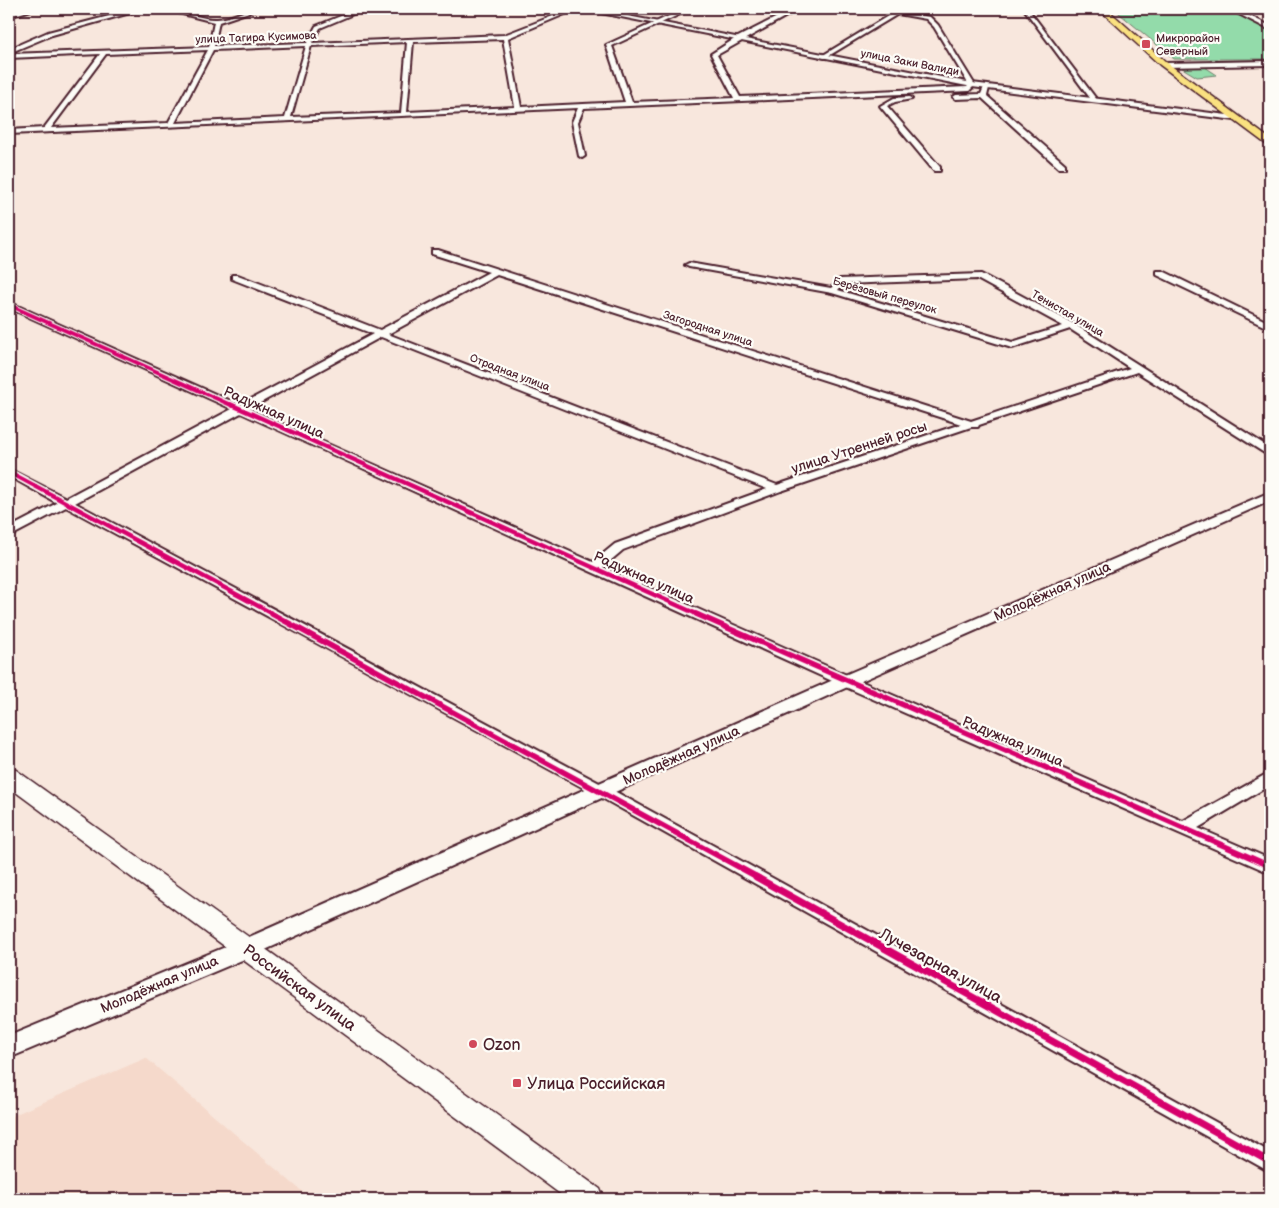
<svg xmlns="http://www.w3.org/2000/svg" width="1279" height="1208" font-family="'Balsamiq Sans',sans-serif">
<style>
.built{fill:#f5d9cb}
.green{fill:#93dbaa;stroke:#6e7d6a}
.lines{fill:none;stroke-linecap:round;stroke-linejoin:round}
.minor-casing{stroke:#4a1f2b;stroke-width:4}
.tertiary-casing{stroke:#4a1f2b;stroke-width:4}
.secondary-casing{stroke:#4a1f2b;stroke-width:3}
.primary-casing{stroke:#4a1f2b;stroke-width:3}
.minor{fill:#fdfcf7;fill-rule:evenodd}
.tertiary{fill:#fdfcf7;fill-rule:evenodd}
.secondary{fill:#fdfcf7;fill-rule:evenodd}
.primary{fill:#fae180;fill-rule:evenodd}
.cycleway-far3-casing{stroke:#fdfcf7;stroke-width:6}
.cycleway-far2-casing{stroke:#fdfcf7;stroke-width:8}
.cycleway-far1-casing{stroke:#fdfcf7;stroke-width:9}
.cycleway-casing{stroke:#fdfcf7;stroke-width:10}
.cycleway-far3{stroke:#d6006c;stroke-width:4}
.cycleway-far2{stroke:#d6006c;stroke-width:4.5}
.cycleway-far1{stroke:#d6006c;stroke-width:5.5}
.cycleway{stroke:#d6006c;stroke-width:7}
.poi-dot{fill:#d1495b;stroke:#fdfcf7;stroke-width:2}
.labels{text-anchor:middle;stroke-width:4.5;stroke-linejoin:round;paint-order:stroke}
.far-street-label{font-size:11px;fill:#4a1f2b;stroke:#fdfcf7}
.far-poi-label{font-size:11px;fill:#4a1f2b;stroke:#fdfcf7;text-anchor:start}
.street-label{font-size:14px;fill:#4a1f2b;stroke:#fdfcf7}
.near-street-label{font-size:16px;fill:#4a1f2b;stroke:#fdfcf7}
.near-poi-label{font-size:16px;fill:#4a1f2b;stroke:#fdfcf7;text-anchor:start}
</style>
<rect width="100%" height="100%" fill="#f8e7dd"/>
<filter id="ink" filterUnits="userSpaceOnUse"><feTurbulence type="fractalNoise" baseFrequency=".02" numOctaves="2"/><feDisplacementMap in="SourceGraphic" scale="10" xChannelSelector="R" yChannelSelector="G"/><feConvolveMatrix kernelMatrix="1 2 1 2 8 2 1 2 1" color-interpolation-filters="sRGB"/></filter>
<g filter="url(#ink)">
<polygon class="built" points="146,1058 311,1199 9,1199 9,1117"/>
<g class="green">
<polygon points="1114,9 1228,9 1270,30 1270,59 1174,59"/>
<polygon points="1202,65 1217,75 1197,77 1179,66"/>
</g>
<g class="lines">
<g class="minor-casing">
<g id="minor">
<polygon points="26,9 34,9 9,17 9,13"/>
<polygon points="136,9 144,9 52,35 9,53 9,49 48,32"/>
<path d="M163 9C181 8 200 20 217 19 231 19 244 9 258 9L219 22 214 46 307 43 316 26 358 9H365L320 28 312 43 504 35 571 9H577L508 38 521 107 625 102 606 45 684 9H691L612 46 632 102 734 98 711 54 736 38 793 9H799L717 55 740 97 967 87 969 85 934 27 926 19 898 14 825 58 820 57 893 13 876 9H900L902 12 930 17 938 25 975 85 969 91 584 108 578 122 585 156 582 158 579 156 572 122 578 108 9 134V130L44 128 100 54 9 58V54L209 47 214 22ZM503 39 515 107 407 112 413 42ZM407 42 401 113 291 117 311 46ZM306 46 285 118 175 123 213 50ZM208 50 168 123 51 128 106 54Z"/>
<polygon points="1024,9 1028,9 1097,100 1097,102 1093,102"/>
<polygon points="1229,9 1236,9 1270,26 1270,30"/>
<polygon points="1270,61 1270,65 1165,67 1162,65 1165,63"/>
<polygon points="984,87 989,88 987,96 1065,164 1065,168 1059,168 982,98 956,99 953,97 956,95 981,94"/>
<polygon points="894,98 909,97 912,99 895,102 887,106 940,167 940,171 934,171 880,106"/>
<path d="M432 250H438L971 421 1130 368 1070 329 1012 348 832 293 689 267 685 265 689 263 831 288 840 279 981 274 1074 324 1270 448V455L1266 454 1137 372 979 425 978 427H971L781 491 623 550 603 567 851 677 1183 821 1270 772V785L1198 828 1270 859V873L841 685 241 413 75 503 605 786 1270 1152V1172L595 794 66 507 9 537V528L57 503 9 476V469L66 498 232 409 9 308V302L240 405 373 334 232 279V275H238L380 330 489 272 432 254ZM497 275 961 424 777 485 388 334ZM977 279 1063 326 1012 342 838 290 843 284ZM381 337 767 489 615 544 593 562 249 409Z"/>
<polygon points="1157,271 1163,271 1270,323 1270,329 1157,275"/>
</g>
</g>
<g class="tertiary-casing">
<g id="tertiary">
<polygon points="581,9 592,9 972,83 1235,116 1239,118 1235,120 972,87"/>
<polygon points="1270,492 1270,501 852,685 254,955 9,1058 9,1036 240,941 840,677"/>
</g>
</g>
<g class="secondary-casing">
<polygon id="secondary" points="9,768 16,770 600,1189 604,1199 567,1199 9,787"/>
</g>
<g class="primary-casing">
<polygon id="primary" points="1099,9 1107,9 1166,62 1270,139 1270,147 1160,65"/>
</g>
<use href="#minor" class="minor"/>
<use href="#tertiary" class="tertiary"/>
<use href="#secondary" class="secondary"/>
<use href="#primary" class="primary"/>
<g class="cycleway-far3-casing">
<polyline id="cycleway-far3" points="9,305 233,406"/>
</g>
<g class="cycleway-far2-casing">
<g id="cycleway-far2">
<polyline points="230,404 699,615"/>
<polyline points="9,472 275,615"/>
</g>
</g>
<g class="cycleway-far1-casing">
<g id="cycleway-far1">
<polyline points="272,614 759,878"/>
<polyline points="696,614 1270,866"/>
</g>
</g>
<g class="cycleway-casing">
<polyline id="cycleway" points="756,877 1270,1162"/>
</g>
<use href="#cycleway-far3" class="cycleway-far3"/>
<use href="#cycleway-far2" class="cycleway-far2"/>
<use href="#cycleway-far1" class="cycleway-far1"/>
<use href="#cycleway" class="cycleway"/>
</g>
</g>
<g class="poi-dot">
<rect x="1141" y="39" width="10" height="10" rx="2.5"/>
<circle cx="473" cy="1044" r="5"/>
<rect x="512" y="1078" width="10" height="10" rx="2.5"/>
</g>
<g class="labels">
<g class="far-street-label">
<text transform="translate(256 37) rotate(-2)" y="4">улица Тагира Кусимова</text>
<text transform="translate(910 62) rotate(11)" y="4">улица Заки Валиди</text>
<text transform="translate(885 295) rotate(16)" y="4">Берёзовый переулок</text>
<text transform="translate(1068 313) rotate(30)" y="4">Тенистая улица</text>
<text transform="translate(708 328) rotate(18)" y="4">Загородная улица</text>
<text transform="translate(510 372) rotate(21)" y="4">Отрадная улица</text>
</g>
<g class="far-poi-label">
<text x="1156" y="42">Микрорайон<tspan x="1156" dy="13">Северный</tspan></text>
</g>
<g class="street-label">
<text transform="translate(274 412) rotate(24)" y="5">Радужная улица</text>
<text transform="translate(859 447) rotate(-18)" y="5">улица Утренней росы</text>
<text transform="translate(644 577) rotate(24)" y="5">Радужная улица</text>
<text transform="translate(1052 591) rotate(-24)" y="5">Молодёжная улица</text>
<text transform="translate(1013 741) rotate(23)" y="5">Радужная улица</text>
<text transform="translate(681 755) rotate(-24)" y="5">Молодёжная улица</text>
<text transform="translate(159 984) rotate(-23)" y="5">Молодёжная улица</text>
</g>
<g class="near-street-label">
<text transform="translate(941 965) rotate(29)" y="6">Лучезарная улица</text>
<text transform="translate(300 987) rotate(36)" y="6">Российская улица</text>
</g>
<g class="near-poi-label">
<text x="483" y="1050">Ozon</text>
<text x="527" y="1089">Улица Российская</text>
</g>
</g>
<rect width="1279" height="1208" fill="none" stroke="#fdfcf7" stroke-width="30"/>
<rect x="15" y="15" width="1249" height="1178" fill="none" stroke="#4a1f2b" stroke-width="2" filter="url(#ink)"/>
</svg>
